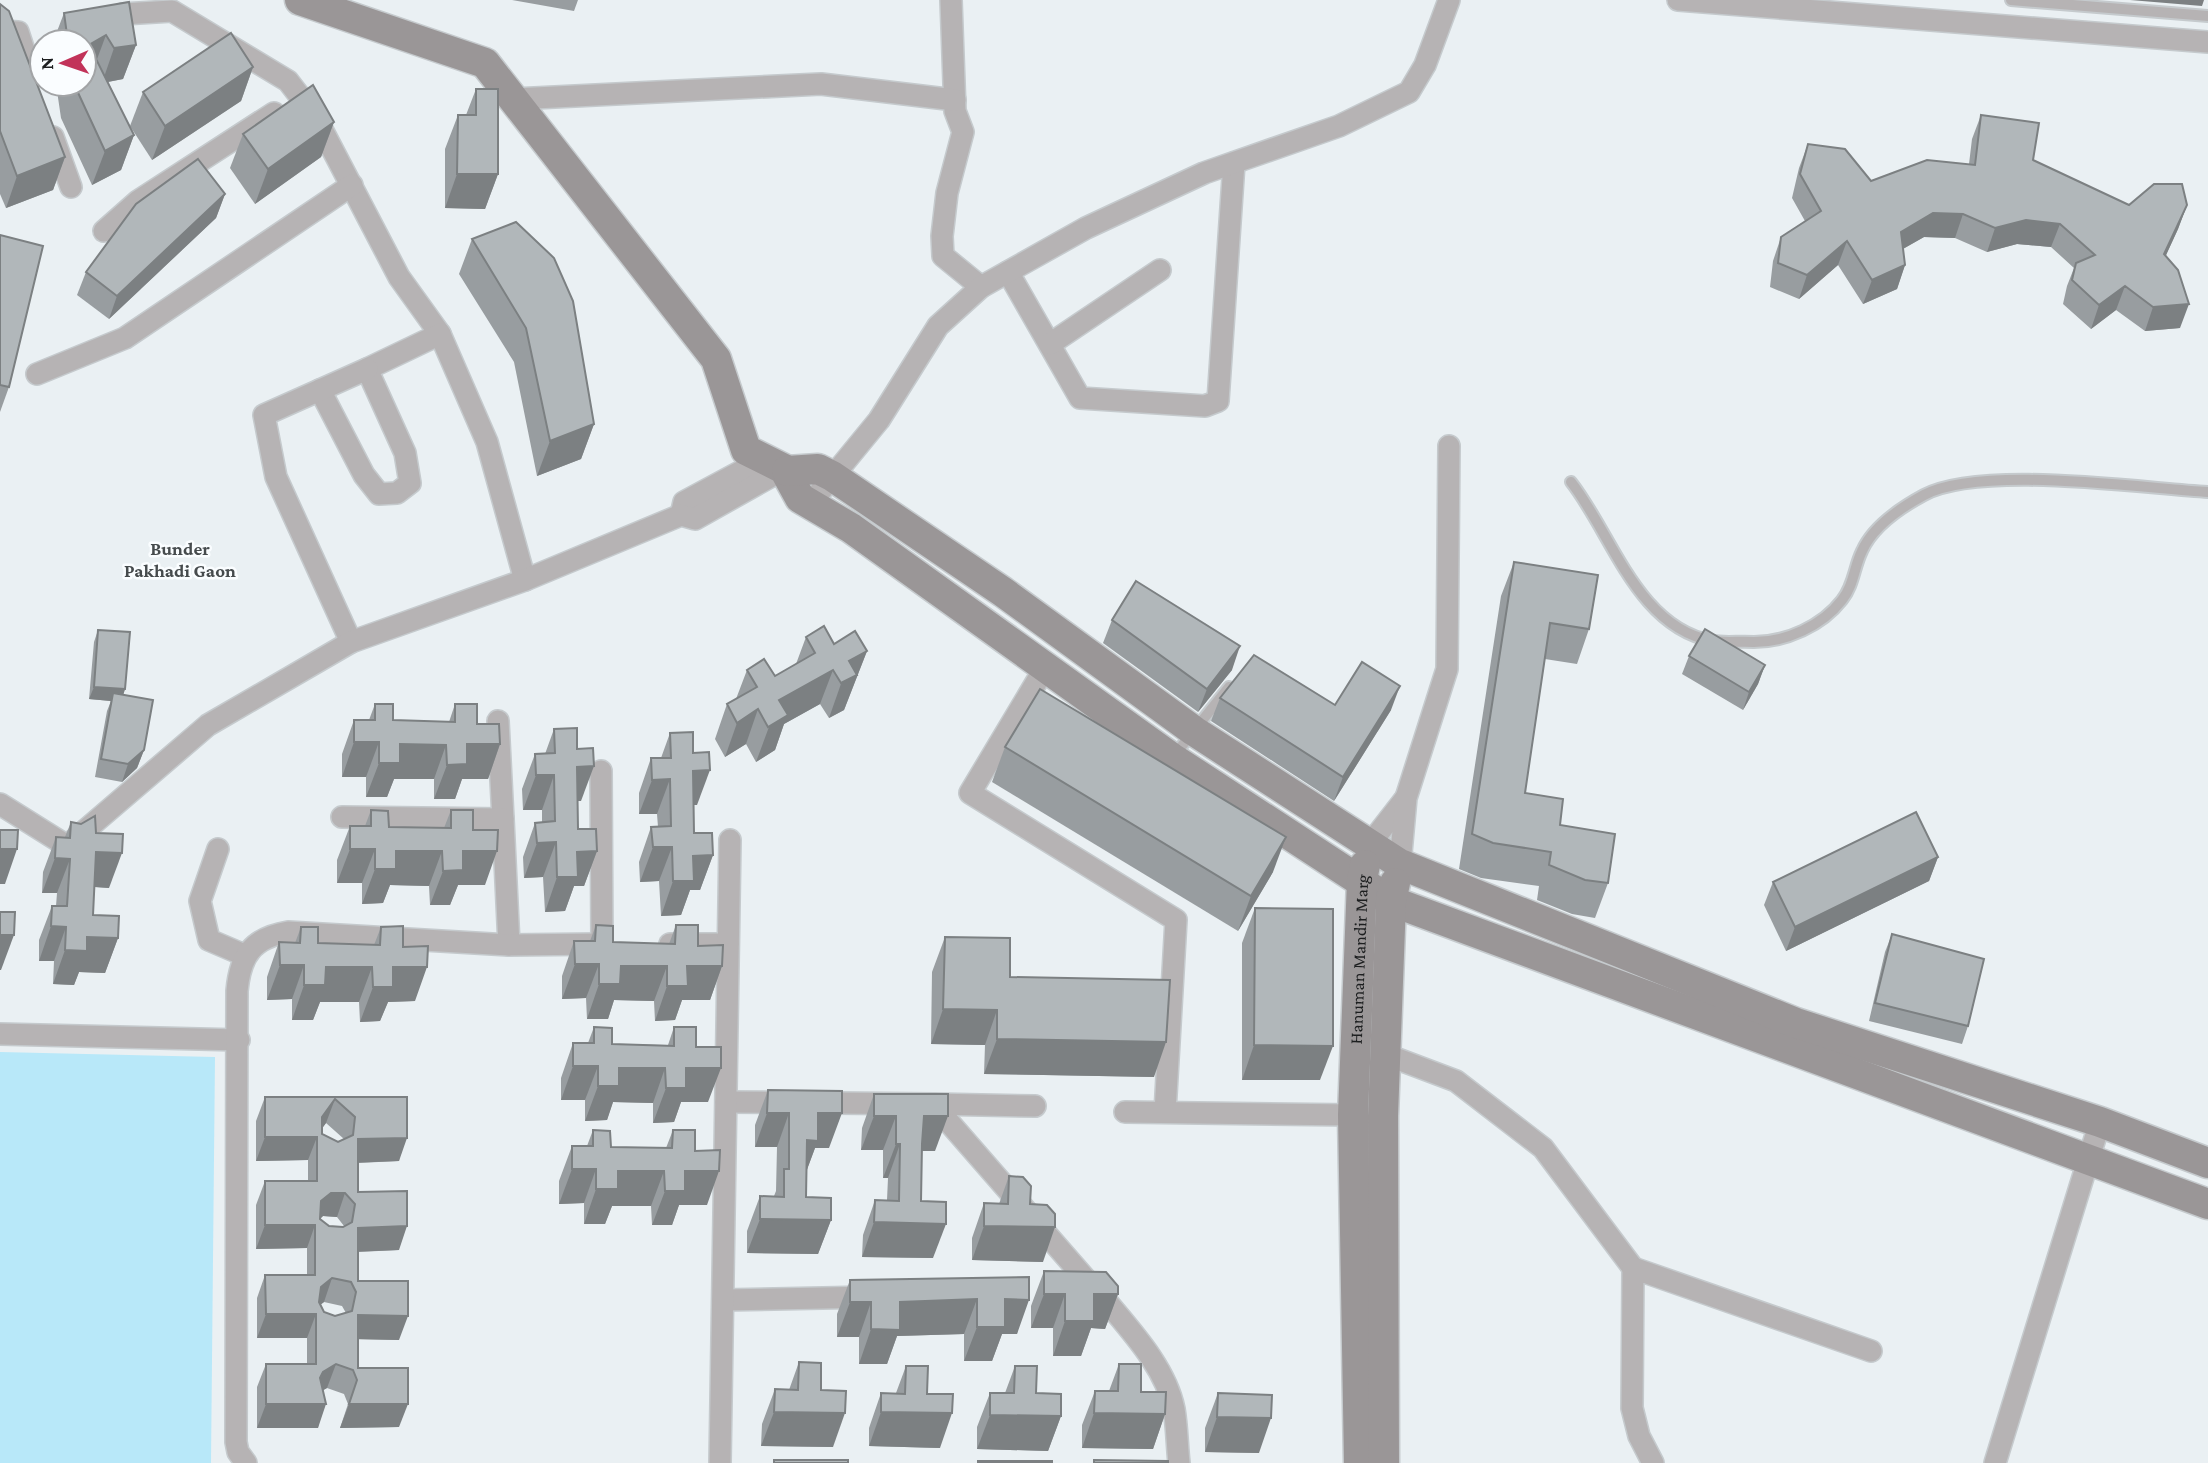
<svg xmlns="http://www.w3.org/2000/svg" width="2208" height="1463" font-family="'Crimson Pro',serif">
<style>
.green{fill:#b8e8f9}
.lines{fill:none;stroke-linecap:round;stroke-linejoin:round}
.lane-casing{stroke:#c5cacd;stroke-width:14}
.street-casing{stroke:#c5cacd;stroke-width:24}
.secondary-casing{stroke:#c5cacd;stroke-width:33}
.lane{stroke:#b6b3b4;stroke-width:10}
.street{stroke:#b6b3b4;stroke-width:21}
.secondary{stroke:#9a9697;stroke-width:30}
.wall{fill:#989da0;fill-rule:evenodd}
.shaded-wall{fill:#7c8082}
.building{fill:#b1b7ba;stroke:#7c8082;stroke-width:2;fill-rule:evenodd}
.labels{text-anchor:middle;stroke-width:5;stroke-linejoin:round;paint-order:stroke}
.street-label{font-size:18px;fill:#1d1f20;stroke:#fafdff}
.neighbourhood-label{font-size:19px;font-weight:bold;fill:#464b4d;stroke:#fafdff}
</style>
<rect width="100%" height="100%" fill="#eaf0f3"/>
<polygon class="green" points="0,1052 215,1057 211,1463 0,1463"/>
<g class="lines">
<g class="lane-casing">
<g id="lane">
<polyline points="2011,0 2208,16"/>
<path d="M1571 482C1612 534 1637 627 1712 641 1725 643 1741 641 1754 642 1786 642 1822 626 1842 600 1854 585 1854 567 1862 551 1873 526 1900 508 1924 495 1981 465 2139 488 2208 492"/>
<polyline points="1173,757 1229,687"/>
</g>
</g>
<g class="street-casing">
<g id="street">
<polyline points="951,0 955,111 963,132 947,193 942,236 943,256 981,287"/>
<polyline points="1678,0 2208,42"/>
<polyline points="123,14 172,11 288,81 315,116 399,277 440,334"/>
<polyline points="0,31 18,32 29,66"/>
<polyline points="514,99 821,84 955,100"/>
<polyline points="53,137 71,187"/>
<polyline points="104,231 138,201 274,113"/>
<polyline points="1008,272 1080,398 1205,406 1218,401 1234,163"/>
<polyline points="1050,344 1160,270"/>
<polyline points="37,374 125,338 352,185"/>
<polyline points="320,390 364,475 379,494 397,493 410,483 405,453 367,369 440,334 487,442 525,580"/>
<polyline points="810,504 879,420 938,326 981,287 1086,228 1204,173 1339,126 1409,92 1425,65 1449,0"/>
<polyline points="681,515 684,502 764,459"/>
<polyline points="351,642 276,477 264,415 367,369"/>
<polyline points="1046,666 970,793 1176,920 1165,1112"/>
<polyline points="498,721 503,819"/>
<polyline points="601,771 602,944"/>
<polyline points="0,804 67,846 208,725 351,642 525,580 681,515 695,519 784,469"/>
<polyline points="342,817 503,819 509,945"/>
<polyline points="1370,844 1405,799"/>
<polyline points="218,849 200,901 209,940 244,955"/>
<polyline points="1400,864 1406,798 1447,669 1449,446"/>
<polyline points="670,944 728,944"/>
<polyline points="0,1034 239,1040"/>
<polyline points="1387,1055 1456,1081 1543,1148 1633,1268"/>
<polyline points="726,1102 933,1104 1096,1291"/>
<polyline points="933,1104 1035,1106"/>
<polyline points="1125,1112 1353,1115"/>
<path d="M1098 1291C1125 1325 1165 1364 1174 1409 1177 1426 1177 1445 1179 1463"/>
<polyline points="723,1300 871,1297"/>
<path d="M246 1463 238 1452 236 1442 237 991C240 956 252 938 288 932L509 945 600 944"/>
<polyline points="720,1463 730,840"/>
<polyline points="1653,1463 1639,1436 1632,1408 1633,1268 1871,1351"/>
<polyline points="1995,1463 2100,1122"/>
</g>
</g>
<g class="secondary-casing">
<g id="secondary">
<polyline points="300,0 485,63 716,359 746,450 784,469 800,498 851,528 1172,758 1391,901 2208,1204"/>
<polyline points="787,471 818,469 832,476 1003,592 1194,731 1400,864 1796,1023 2100,1122 2208,1163"/>
<path id="s1" d="M1359 1463 1353 1115 1362 880 1365 865"/>
<polyline points="1384,1463 1383,1116 1391,901 1395,883"/>
</g>
</g>
<use href="#lane" class="lane"/>
<use href="#street" class="street"/>
<use href="#secondary" class="secondary"/>
</g>
<g class="wall">
<polygon points="512,0 578,0 574,11"/>
<polygon points="0,4 65,157 53,190 6,208 0,194"/>
<polygon points="64,13 136,45 123,79 108,82 134,135 121,170 92,185 61,118 56,84 84,84 84,42 53,42"/>
<polygon points="253,67 241,101 152,160 130,126 143,92"/>
<polygon points="476,89 498,174 485,209 445,208 445,149 458,115 466,115"/>
<polygon points="1981,115 2033,160 2129,205 2187,205 2178,229 2166,255 2180,328 2145,331 2116,310 2091,329 2063,304 2067,286 2074,268 2051,247 2017,244 1987,252 1955,238 1924,237 1903,249 1905,265 1897,289 1863,304 1838,265 1799,299 1770,287 1773,261 1781,237 1805,221 1792,198 1799,168 1808,144 1871,181 1969,164 1972,139"/>
<polygon points="334,122 321,157 255,204 230,168 243,134"/>
<polygon points="225,194 216,218 109,319 77,295 86,272"/>
<polygon points="0,235 9,387 0,412"/>
<polygon points="472,239 594,424 581,459 537,476 514,362 459,274"/>
<polygon points="1514,562 1589,629 1577,664 1545,659 1525,793 1560,825 1608,883 1595,918 1572,914 1537,900 1539,886 1481,878 1459,869 1501,596"/>
<polygon points="1112,620 1232,670 1198,712 1103,643"/>
<polygon points="98,630 125,689 123,695 144,750 137,768 122,782 95,777 107,711 111,701 89,699 94,642"/>
<polygon points="806,637 867,651 844,710 829,718 820,704 784,724 775,750 756,762 746,744 725,757 715,739 727,704 736,699 747,670 775,676 796,664"/>
<polygon points="1689,656 1765,665 1758,684 1743,710 1682,674"/>
<polygon points="1220,698 1335,705 1391,710 1334,801 1211,721"/>
<polygon points="375,704 393,720 449,722 455,704 500,744 488,779 462,779 455,799 434,799 434,779 394,779 387,797 366,797 366,777 342,777 342,754 354,720 369,720"/>
<polygon points="554,729 577,749 581,801 578,801 578,829 597,851 584,886 574,886 565,911 545,912 543,877 524,878 523,857 535,823 542,822 542,810 523,810 522,789 535,754 545,754"/>
<polygon points="670,733 693,753 697,805 694,805 694,833 713,855 700,890 690,890 681,915 661,916 659,881 640,882 639,862 651,827 658,827 657,814 639,814 639,793 651,758 661,758"/>
<polygon points="1005,747 1273,872 1238,931 992,782"/>
<polygon points="371,810 389,827 444,828 451,810 473,830 485,885 458,885 450,905 430,905 429,886 390,885 383,903 362,904 362,883 337,883 337,860 350,826 365,826"/>
<polygon points="71,822 96,833 109,888 94,887 93,915 118,938 105,973 79,972 74,985 53,984 54,961 39,961 39,940 52,906 56,906 57,893 42,893 43,872 56,837 65,837"/>
<polygon points="1938,857 1929,881 1786,951 1764,905 1773,882"/>
<polygon points="1255,908 1320,1080 1242,1080 1242,943"/>
<polygon points="596,925 613,942 669,944 676,925 698,946 722,966 710,1000 682,1000 675,1020 655,1021 654,1001 614,1000 608,1019 587,1019 586,998 562,999 562,976 574,941 590,941"/>
<polygon points="301,927 318,943 374,945 381,927 403,947 415,1001 388,1002 380,1021 360,1022 359,1002 320,1002 313,1020 292,1020 292,999 267,1000 267,977 279,942 295,943"/>
<polygon points="1892,934 1968,1026 1962,1044 1869,1021 1885,952"/>
<polygon points="945,937 1010,977 1154,1077 984,1074 985,1045 931,1044 932,972"/>
<polygon points="594,1027 612,1044 668,1045 674,1027 696,1047 708,1102 681,1102 674,1122 653,1123 653,1103 613,1102 607,1120 585,1121 585,1100 561,1100 561,1078 573,1043 588,1043"/>
<polygon points="768,1090 829,1148 815,1148 806,1172 806,1197 831,1220 818,1254 747,1253 747,1231 760,1196 774,1196 776,1191 777,1147 755,1147 755,1125"/>
<polygon points="874,1094 935,1151 922,1151 921,1201 933,1258 862,1257 863,1235 875,1200 887,1200 888,1178 883,1178 883,1150 861,1150 862,1128"/>
<path d="M265 1097H407L399 1161 358 1163V1192L399 1250 358 1252V1281L399 1340 358 1339V1368L399 1427 340 1428 348 1404 344 1394 327 1388 323 1390 318 1428H257V1387L266 1364H307V1338H257V1298L265 1275H307V1248L256 1249V1205L265 1181H308V1160L256 1161V1121ZM326 1123 344 1139 338 1142 322 1134V1128ZM323 1216 337 1217 344 1226 343 1227 329 1226 320 1219ZM324 1302 342 1306 346 1313 335 1316 324 1312 320 1305Z"/>
<polygon points="593,1130 611,1147 666,1148 673,1130 695,1151 707,1205 679,1205 672,1225 652,1225 651,1206 612,1206 605,1224 584,1224 584,1203 559,1204 559,1181 572,1146 587,1146"/>
<polygon points="1009,1176 1030,1204 1043,1262 972,1260 972,1238 984,1203 999,1204"/>
<polygon points="1044,1271 1118,1294 1105,1329 1091,1328 1081,1356 1053,1356 1053,1328 1031,1328 1031,1306"/>
<polygon points="1029,1277 1017,1334 1002,1334 992,1361 964,1361 964,1334 897,1336 887,1364 859,1364 859,1337 837,1337 837,1314 850,1280"/>
<polygon points="799,1362 821,1390 833,1447 761,1446 762,1424 775,1389 789,1390"/>
<polygon points="1119,1364 1141,1392 1165,1414 1153,1449 1082,1448 1082,1425 1095,1391 1109,1391"/>
<polygon points="906,1366 927,1394 940,1448 869,1446 869,1428 881,1393 896,1393"/>
<polygon points="1015,1366 1036,1393 1061,1416 1048,1451 977,1449 977,1427 990,1393 1005,1393"/>
<polygon points="1218,1393 1259,1453 1205,1452 1205,1428"/>
</g>
<g class="shaded-wall">
<polygon points="2130,0 2204,0 2202,6"/>
<polygon points="106,35 93,70 89,45"/>
<polygon points="136,45 123,79 102,83 114,48"/>
<polygon points="253,67 241,101 152,160 165,126"/>
<polygon points="334,122 321,157 255,204 268,169"/>
<polygon points="134,135 121,170 92,185 105,151"/>
<polygon points="65,157 53,190 6,208 17,176"/>
<polygon points="457,174 498,174 485,209 445,208"/>
<polygon points="225,194 216,218 109,319 117,296"/>
<polygon points="2187,205 2178,229 2156,277 2164,254"/>
<polygon points="1933,213 1963,214 1955,238 1924,237 1892,255 1901,232"/>
<polygon points="2026,220 2060,224 2051,247 2017,244 1987,252 1995,228"/>
<polygon points="1847,241 1838,265 1799,299 1807,275"/>
<polygon points="1905,265 1897,289 1863,304 1872,280"/>
<polygon points="2125,286 2116,310 2091,329 2099,305"/>
<polygon points="2189,304 2180,328 2145,331 2153,307"/>
<polygon points="594,424 581,459 537,476 550,441"/>
<polygon points="1240,646 1232,670 1198,712 1207,689"/>
<polygon points="867,651 844,710 829,718 849,661"/>
<polygon points="1765,665 1758,684 1743,710 1749,692"/>
<polygon points="833,670 820,704 784,724 775,750 756,762 779,700"/>
<polygon points="1400,686 1391,710 1334,801 1343,777"/>
<polygon points="94,687 125,689 121,702 113,693 111,701 89,699"/>
<polygon points="758,709 746,744 725,757 737,723"/>
<polygon points="354,742 379,742 366,777 342,777"/>
<polygon points="400,744 446,745 434,779 394,779 387,797 366,797 379,763"/>
<polygon points="467,744 500,744 488,779 462,779 455,799 434,799 447,765"/>
<polygon points="144,750 137,768 122,782 128,764"/>
<polygon points="594,766 581,801 565,801 577,767"/>
<polygon points="710,770 697,805 681,805 693,771"/>
<polygon points="536,775 554,775 542,810 523,810"/>
<polygon points="670,779 657,814 639,814 652,780"/>
<polygon points="1286,837 1273,872 1238,931 1251,896"/>
<polygon points="556,842 543,877 524,878 537,843"/>
<polygon points="653,847 672,847 659,881 640,882"/>
<polygon points="0,849 17,849 5,884 0,884"/>
<polygon points="350,849 375,849 362,883 337,883"/>
<polygon points="396,851 442,851 429,886 390,885 383,903 362,904 375,869"/>
<polygon points="463,851 497,851 485,885 458,885 450,905 430,905 443,871"/>
<polygon points="597,851 584,886 574,886 565,911 545,912 557,877 577,852"/>
<polygon points="96,852 122,853 109,888 83,886"/>
<polygon points="713,855 700,890 690,890 681,915 661,916 673,881 693,856"/>
<polygon points="1938,857 1929,881 1786,951 1795,927"/>
<polygon points="55,858 70,859 57,893 42,893"/>
<polygon points="51,926 66,927 54,961 39,961"/>
<polygon points="0,935 14,935 1,970 0,970"/>
<polygon points="87,937 118,938 105,973 79,972 74,985 53,984 65,950"/>
<polygon points="575,964 599,964 586,998 562,999"/>
<polygon points="280,965 304,965 292,999 267,1000"/>
<polygon points="621,966 667,966 654,1001 614,1000 608,1019 587,1019 599,984"/>
<polygon points="687,966 722,966 710,1000 682,1000 675,1020 655,1021 667,986"/>
<polygon points="326,967 372,967 359,1002 320,1002 313,1020 292,1020 304,985"/>
<polygon points="393,967 427,967 415,1001 388,1002 380,1021 360,1022 373,987"/>
<polygon points="943,1009 997,1010 985,1045 931,1044"/>
<polygon points="997,1039 1166,1042 1154,1077 984,1074"/>
<polygon points="1254,1045 1333,1046 1320,1080 1242,1080"/>
<polygon points="573,1066 598,1066 585,1100 561,1100"/>
<polygon points="619,1068 665,1068 653,1103 613,1102 607,1120 585,1121 598,1086"/>
<polygon points="686,1068 721,1068 708,1102 681,1102 674,1122 653,1123 666,1088"/>
<polygon points="335,1099 326,1123 316,1137 317,1137 308,1160 256,1161 265,1137 322,1117"/>
<polygon points="767,1113 789,1113 777,1147 755,1147"/>
<polygon points="818,1113 842,1113 829,1148 815,1148 805,1175 794,1175"/>
<polygon points="874,1116 896,1116 883,1150 861,1150"/>
<polygon points="924,1116 948,1116 935,1151 911,1151"/>
<polygon points="407,1138 399,1161 349,1163 358,1139"/>
<polygon points="896,1144 900,1144 888,1178 883,1178"/>
<polygon points="572,1169 596,1169 584,1203 559,1204"/>
<polygon points="618,1171 664,1171 651,1206 612,1206 605,1224 584,1224 596,1189"/>
<polygon points="685,1171 719,1171 707,1205 679,1205 672,1225 652,1225 665,1191"/>
<polygon points="331,1193 345,1193 337,1217 323,1216 313,1225 315,1225 307,1248 256,1249 265,1225 321,1201"/>
<polygon points="760,1219 831,1220 818,1254 747,1253"/>
<polygon points="874,1222 946,1224 933,1258 862,1257"/>
<polygon points="407,1226 399,1250 349,1252 358,1228"/>
<polygon points="984,1226 1055,1227 1043,1262 972,1260"/>
<polygon points="332,1278 324,1302 312,1311 321,1287"/>
<polygon points="1044,1294 1065,1294 1053,1328 1031,1328"/>
<polygon points="1094,1294 1118,1294 1105,1329 1091,1328 1081,1356 1053,1356 1065,1321"/>
<polygon points="977,1299 964,1334 897,1336 887,1364 859,1364 871,1329 900,1302"/>
<polygon points="1005,1299 1029,1300 1017,1334 1002,1334 992,1361 964,1361 977,1327"/>
<polygon points="850,1302 871,1302 859,1337 837,1337"/>
<polygon points="266,1314 316,1314 307,1338 257,1338"/>
<polygon points="358,1315 408,1316 399,1340 350,1339"/>
<polygon points="336,1364 327,1388 315,1395 323,1372"/>
<polygon points="266,1404 326,1404 318,1428 257,1428"/>
<polygon points="349,1404 408,1404 399,1427 340,1428"/>
<polygon points="774,1412 845,1413 833,1447 761,1446"/>
<polygon points="881,1412 952,1413 940,1448 869,1446"/>
<polygon points="1094,1413 1165,1414 1153,1449 1082,1448"/>
<polygon points="990,1415 1061,1416 1048,1451 977,1449"/>
<polygon points="1217,1417 1271,1418 1259,1453 1205,1452"/>
</g>
<g class="building">
<polygon points="129,2 136,45 114,48 106,35 89,45 134,135 105,151 74,84 84,84 84,42 68,42 64,13"/>
<polygon points="0,4 9,11 65,157 17,176 0,131"/>
<polygon points="231,33 253,67 165,126 143,92"/>
<polygon points="313,85 334,122 268,169 243,134"/>
<polygon points="476,89 498,89 498,174 457,174 458,115 476,115"/>
<polygon points="1981,115 2039,123 2033,160 2129,205 2154,184 2182,184 2187,205 2164,254 2178,270 2189,304 2153,307 2125,286 2099,305 2072,280 2076,263 2095,255 2060,224 2026,220 1995,228 1963,214 1933,213 1901,232 1905,265 1872,280 1847,241 1807,275 1778,263 1781,237 1821,211 1800,174 1808,144 1845,149 1871,181 1927,160 1975,165"/>
<polygon points="198,159 225,194 117,296 86,272 136,204"/>
<polygon points="516,222 554,258 573,301 594,424 550,441 526,328 472,239"/>
<polygon points="0,235 43,246 9,387 0,385"/>
<polygon points="1514,562 1598,575 1589,629 1550,623 1525,793 1563,799 1560,825 1615,834 1608,883 1585,880 1549,865 1551,852 1493,843 1472,834"/>
<polygon points="1136,581 1240,646 1207,689 1112,620"/>
<polygon points="824,626 834,644 855,631 867,651 849,661 857,675 841,683 833,670 779,700 788,715 768,727 758,709 737,723 727,704 757,687 747,670 764,659 775,676 815,653 806,637"/>
<polygon points="1705,629 1765,665 1749,692 1689,656"/>
<polygon points="98,630 130,632 125,689 94,687"/>
<polygon points="1254,655 1335,705 1362,662 1400,686 1343,777 1220,698"/>
<polygon points="1040,689 1286,837 1251,896 1005,747"/>
<polygon points="113,693 153,700 144,750 128,764 101,759"/>
<polygon points="375,704 393,704 393,720 455,722 455,704 477,704 477,724 499,724 500,744 467,744 467,764 447,765 446,745 400,744 400,763 379,763 379,742 354,742 354,720 375,720"/>
<polygon points="577,728 577,749 593,748 594,766 577,767 578,829 596,829 597,851 577,852 578,877 557,877 556,842 537,843 535,823 555,821 554,775 536,775 535,754 555,753 554,729"/>
<polygon points="693,732 693,753 709,752 710,770 693,771 694,833 712,833 713,855 693,856 694,881 673,881 672,847 653,847 651,827 671,826 670,779 652,780 651,758 671,758 670,733"/>
<polygon points="371,810 388,811 389,827 451,828 451,810 473,810 473,830 498,830 497,851 463,851 463,870 443,871 442,851 396,851 396,869 375,869 375,849 350,849 350,826 371,826"/>
<polygon points="1916,812 1938,857 1795,927 1773,882"/>
<polygon points="95,816 96,833 123,834 122,853 96,852 93,915 119,916 118,938 87,937 87,951 65,950 66,927 51,926 52,906 67,906 70,859 55,858 56,837 70,838 71,822 81,824"/>
<polygon points="0,830 18,830 17,849 0,849"/>
<polygon points="1255,908 1333,909 1333,1046 1254,1045"/>
<polygon points="0,912 15,912 14,935 0,935"/>
<polygon points="596,925 613,926 613,942 675,944 676,925 698,925 698,946 723,945 722,966 687,966 688,986 667,986 667,966 621,966 620,984 599,984 599,964 575,964 574,941 595,941"/>
<polygon points="403,926 403,947 428,946 427,967 393,967 393,987 373,987 372,967 326,967 325,985 304,985 304,965 280,965 279,942 300,943 301,927 318,927 318,943 380,945 381,927"/>
<polygon points="1892,934 1984,959 1968,1026 1875,1003"/>
<polygon points="945,937 1010,938 1010,977 1170,980 1166,1042 997,1039 997,1010 943,1009"/>
<polygon points="594,1027 612,1028 612,1044 674,1046 674,1027 696,1027 696,1047 721,1047 721,1068 686,1068 686,1088 666,1088 665,1068 619,1068 619,1086 598,1086 598,1066 573,1066 573,1043 594,1043"/>
<polygon points="768,1090 842,1091 842,1113 818,1113 818,1141 807,1140 806,1197 831,1198 831,1220 760,1219 760,1196 784,1197 784,1169 789,1169 789,1113 767,1113"/>
<polygon points="874,1094 948,1094 948,1116 924,1116 922,1144 921,1201 946,1202 946,1224 874,1222 875,1200 899,1201 900,1144 896,1144 896,1116 874,1116"/>
<path d="M265 1097H407V1138L358 1139V1192L407 1191V1226L358 1228V1281H408V1316L358 1315V1368H408V1404H349L357 1380 353 1370 336 1364 323 1372 320 1378 326 1404H266V1364H316V1314H266L265 1275H315V1225H265V1181H317V1137H265ZM335 1099 355 1117 353 1135 338 1142 322 1134V1117ZM331 1193H345L355 1204 352 1222 343 1227 329 1226 320 1219 321 1201ZM332 1278 351 1282 356 1292 352 1311 335 1316 324 1312 319 1302 321 1287Z"/>
<polygon points="593,1130 610,1131 611,1147 672,1148 673,1130 695,1130 695,1151 720,1150 719,1171 685,1171 685,1191 665,1191 664,1171 618,1171 618,1189 596,1189 596,1169 572,1169 572,1146 593,1146"/>
<polygon points="1009,1176 1023,1177 1031,1186 1030,1204 1047,1205 1055,1214 1055,1227 984,1226 984,1203 1008,1204"/>
<polygon points="1044,1271 1106,1272 1118,1286 1118,1294 1094,1294 1094,1321 1065,1321 1065,1294 1044,1294"/>
<polygon points="1029,1277 1029,1300 1005,1299 1005,1327 977,1327 977,1299 900,1302 900,1330 871,1329 871,1302 850,1302 850,1280"/>
<polygon points="799,1362 821,1363 821,1390 846,1391 845,1413 774,1412 775,1389 798,1390"/>
<polygon points="1119,1364 1141,1364 1141,1392 1166,1392 1165,1414 1094,1413 1095,1391 1118,1391"/>
<polygon points="906,1366 928,1366 927,1394 953,1394 952,1413 881,1412 881,1393 905,1394"/>
<polygon points="1015,1366 1037,1366 1036,1393 1061,1394 1061,1416 990,1415 990,1393 1014,1393"/>
<polygon points="1218,1393 1272,1395 1271,1418 1217,1417"/>
<rect x="774" y="1460" width="74" height="3"/>
<polygon points="1094,1460 1168,1461 1168,1463 1094,1463"/>
<rect x="978" y="1461" width="74" height="2"/>
</g>
<g class="labels">
<g class="street-label">
<text dy="6" stroke="none"><textPath href="#s1" startOffset="504">Hanuman Mandir Marg</textPath></text>
</g>
<g class="neighbourhood-label">
<text x="180" y="555">Bunder<tspan x="180" dy="22">Pakhadi Gaon</tspan></text>
</g>
</g>
<g transform="translate(63 63) rotate(268)"><circle r="33" fill="#fafdff" stroke="#a2a4a6" stroke-width="2"/>
<path d="M0-5L12 26L0 18L-12 26Z" fill="#c2335a"/>
<text y="-10" font-size="19" font-weight="bold" text-anchor="middle" fill="#1d1f20">N</text>
</g>
</svg>
